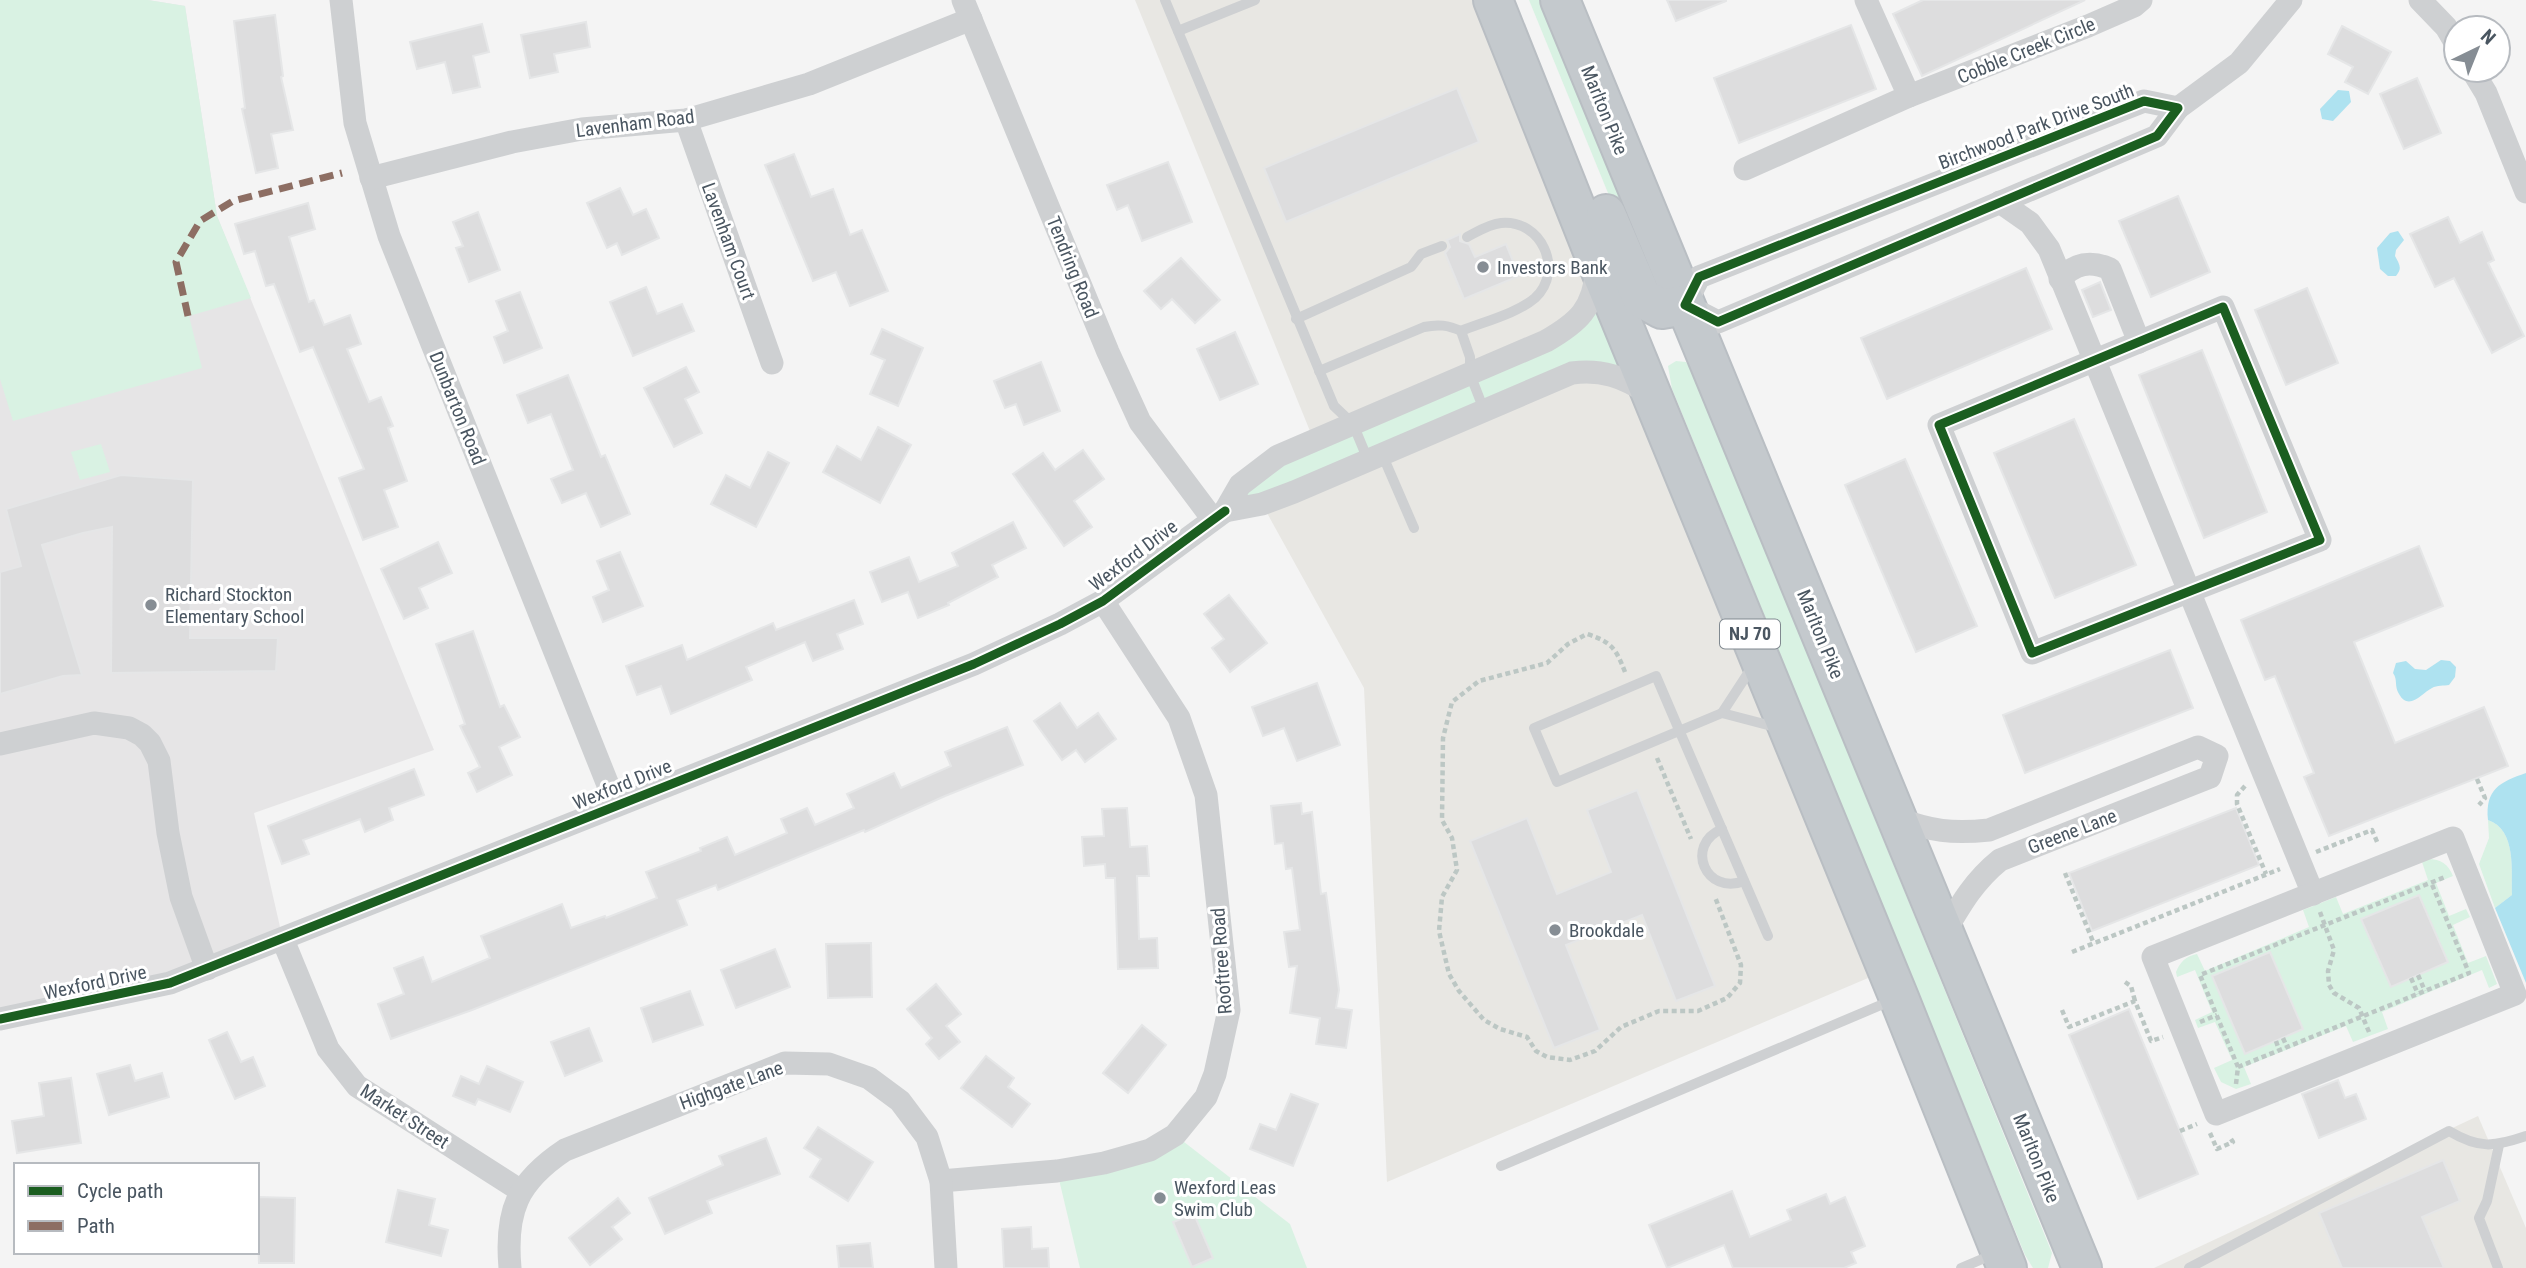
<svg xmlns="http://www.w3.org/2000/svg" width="2526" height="1268" font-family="'Roboto Condensed',sans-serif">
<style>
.commercial{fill:#e8e7e3}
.education{fill:#e6e5e6}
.green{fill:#d9f2e3}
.water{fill:#aee2f0}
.building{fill:#ddddde;stroke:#e5e6e7;stroke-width:2}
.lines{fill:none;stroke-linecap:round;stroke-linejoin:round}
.trunk-casing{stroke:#b9bec3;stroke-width:42}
.path{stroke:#bcc7c4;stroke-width:4.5;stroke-dasharray:5 3.5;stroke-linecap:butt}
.service{stroke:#ced0d2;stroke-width:10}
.minor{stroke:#ced0d2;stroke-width:23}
.trunk{stroke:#c4c9cd;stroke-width:38}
.quiet{stroke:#8d6e63;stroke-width:7;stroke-dasharray:14 7;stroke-linecap:butt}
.cycleway-casing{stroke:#fff;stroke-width:13}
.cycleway{stroke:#1b5e20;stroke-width:9}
.poi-dot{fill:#868d94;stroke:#fff;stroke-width:2.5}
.labels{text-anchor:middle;stroke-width:6;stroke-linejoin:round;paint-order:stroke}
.shield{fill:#fff;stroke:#808990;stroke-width:2}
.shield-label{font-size:18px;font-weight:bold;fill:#4a5661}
.street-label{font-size:19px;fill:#4a5661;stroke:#fff}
.poi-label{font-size:19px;fill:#4a5661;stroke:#fff;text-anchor:start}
</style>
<rect width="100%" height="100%" fill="#f4f4f4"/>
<g class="commercial">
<polygon points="1135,0 1493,0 1598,264 1585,312 1314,441"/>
<polygon points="1572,373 1629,380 1887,970 1387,1182 1364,688 1262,504"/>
<polygon points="2478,1116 2526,1228 2526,1268 2154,1268"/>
</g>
<polygon class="education" points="0,0 148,0 185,6 217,216 434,750 254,813 283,940 0,1019"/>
<g class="green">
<polygon points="0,0 148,0 185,6 217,216 251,298 189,316 202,368 13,421 0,379"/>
<polygon points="1529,0 1539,0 1658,292 1644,281"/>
<polygon points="1595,289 1651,395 1590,370 1225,511 1240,485 1546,341"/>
<polygon points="1676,361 1686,362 1693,373 2052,1253 2048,1268 2033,1268 2025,1255 1672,389 1668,366"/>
<polygon points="101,444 110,472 80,480 71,452"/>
<path d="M2488 820C2517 830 2511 871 2512 895L2495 908 2479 864 2489 838Z"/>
<path d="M2428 859C2441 859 2448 864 2453 876L2436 883 2449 916 2466 909 2470 917 2453 925 2468 963 2486 956 2497 984 2489 988 2482 970 2382 1012 2388 1029 2353 1042 2346 1026 2244 1067 2251 1084 2236 1089 2221 1082 2214 1068 2232 1060 2215 1022 2198 1028 2195 1020 2212 1012 2195 970 2177 977 2176 972C2180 962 2186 956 2197 954L2205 971 2309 927 2303 910 2336 897 2343 914 2428 880 2422 862Z"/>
<polygon points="1175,1135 1290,1224 1307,1268 1080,1268 1057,1171"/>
</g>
<g class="water">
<polygon points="2338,90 2349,91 2351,102 2333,121 2322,119 2320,109"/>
<path d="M2398 231 2404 240 2396 250 2395 256C2399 264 2403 268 2396 276H2388L2380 269 2377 248 2390 233Z"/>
<path d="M2441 660 2450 661 2456 667 2455 677 2449 685C2444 686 2437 685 2432 688 2423 692 2409 712 2399 694 2394 686 2398 680 2393 673L2396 663 2406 661 2415 669 2426 670Z"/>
<path d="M2526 773V983L2495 908 2512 895C2511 871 2517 830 2488 820 2485 789 2500 782 2526 773Z"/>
</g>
<g class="building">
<polygon points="1667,0 1726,0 1726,1 1676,21"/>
<polygon points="1923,0 2085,0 1922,76 1893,14"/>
<polygon points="275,15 283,76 281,77 293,130 271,134 278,168 256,173 242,109 245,108 234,21"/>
<polygon points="586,22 590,47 554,54 558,72 530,78 521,35"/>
<polygon points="482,24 489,52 473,56 480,87 453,93 445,62 417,69 410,42"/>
<polygon points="1851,25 1876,89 1739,143 1714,78"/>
<polygon points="2342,26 2391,52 2368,94 2345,82 2353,67 2328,54"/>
<polygon points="2417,78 2441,133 2404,149 2380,94"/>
<polygon points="1457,88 1479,142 1286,222 1264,168"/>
<polygon points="794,154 811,197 833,189 850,235 862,230 888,291 850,306 836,272 813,281 765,165"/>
<polygon points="1168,162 1192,222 1142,241 1128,205 1117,210 1107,185"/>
<polygon points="620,188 633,215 646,209 659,238 622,255 617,243 607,248 587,203"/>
<polygon points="2178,196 2210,272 2151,297 2119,221"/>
<polygon points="308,203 315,229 289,237 309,302 314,300 324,325 350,315 361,344 347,349 369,402 381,397 393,426 388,428 407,481 384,490 398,527 363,540 339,478 364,469 313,347 300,352 274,284 266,286 255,251 244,254 235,224"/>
<polygon points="478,212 500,270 469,282 456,248 463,246 453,222"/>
<polygon points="2448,217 2460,243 2482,232 2494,260 2488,263 2524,336 2492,353 2454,278 2435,287 2410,234"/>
<polygon points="1460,234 1460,241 1469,244 1475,257 1506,244 1519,276 1464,299 1445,253 1450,247 1447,240"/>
<polygon points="1181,258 1220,300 1195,323 1172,299 1161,309 1144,291"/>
<polygon points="2026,268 2052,329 1887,399 1861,338"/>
<polygon points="2100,282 2111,310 2093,317 2082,290"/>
<polygon points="646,287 657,314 682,304 694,331 633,356 610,302"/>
<polygon points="2307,288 2338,363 2286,385 2255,310"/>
<polygon points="520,292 542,348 504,363 494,337 508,331 496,301"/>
<polygon points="882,329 923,348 898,406 870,394 885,360 871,354"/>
<polygon points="1235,332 1258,384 1220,400 1197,349"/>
<polygon points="2202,350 2267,512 2204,538 2139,375"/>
<polygon points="1041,362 1060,411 1024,425 1016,404 1005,408 994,381"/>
<polygon points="686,367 699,392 685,399 702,433 674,447 644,388"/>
<polygon points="568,375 601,457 605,455 630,514 601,527 586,493 562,503 551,479 573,470 551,414 528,423 517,395"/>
<polygon points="2074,419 2136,565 2055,598 1994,453"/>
<polygon points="878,427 911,445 880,503 823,472 837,446 861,460"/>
<polygon points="1083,450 1104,479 1074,501 1092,527 1064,546 1013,474 1043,453 1055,470"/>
<polygon points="768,452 789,463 756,527 711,504 726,475 750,488"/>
<polygon points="1905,459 1977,626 1916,652 1845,485"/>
<polygon points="121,475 193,480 190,638 278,638 276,671 111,673 112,527 83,533 42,545 82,675 63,676 0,694 0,572 21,566 6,509"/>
<polygon points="1013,522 1026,548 992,565 998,577 948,603 949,605 918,618 908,592 882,602 870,572 909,557 919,582 958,566 952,553"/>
<polygon points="438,542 452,573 419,588 428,608 404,619 381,569"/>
<polygon points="2419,546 2443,606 2354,642 2395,743 2484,707 2508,766 2329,836 2304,777 2314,773 2275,676 2265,680 2241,620"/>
<polygon points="620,552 643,606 603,622 593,597 609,590 597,561"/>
<polygon points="1229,595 1267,643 1230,672 1212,648 1224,639 1204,614"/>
<polygon points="854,600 863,624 837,634 843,649 813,661 805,642 746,667 752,680 671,714 661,686 637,695 626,666 682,645 687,660 773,623 776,630"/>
<polygon points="473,631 500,707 504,705 520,737 499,747 512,775 477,792 468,773 480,767 460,726 465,724 436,644"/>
<polygon points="2170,650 2193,708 2025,773 2003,715"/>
<polygon points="1317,683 1340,745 1297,761 1284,728 1263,736 1252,707"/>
<polygon points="1060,703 1077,728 1098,713 1116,739 1085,762 1076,750 1062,760 1034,721"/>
<polygon points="1007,727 1023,765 945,796 865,832 864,830 718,890 716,885 677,900 687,925 472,1010 391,1039 378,1004 404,994 394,968 423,957 432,982 490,958 481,936 562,904 571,928 605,916 606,918 657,898 646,872 701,851 700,848 727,837 735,855 787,833 781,819 807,808 815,825 854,808 847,794 894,773 901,788 951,766 945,752"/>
<polygon points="414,769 424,795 389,808 393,820 365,832 360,819 303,840 309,854 282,864 268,826"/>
<polygon points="1637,790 1715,986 1676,1001 1642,915 1566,945 1600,1030 1554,1048 1470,841 1527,818 1557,894 1611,872 1587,810"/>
<polygon points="1301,803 1302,814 1312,812 1321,894 1326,893 1339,990 1336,1008 1352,1010 1346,1048 1316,1044 1320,1018 1290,1013 1297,966 1289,967 1284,932 1300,930 1292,868 1286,869 1283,843 1275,844 1271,806"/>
<polygon points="1127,808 1130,847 1147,846 1149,876 1137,876 1139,939 1157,938 1158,968 1118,969 1115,878 1106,878 1105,864 1084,866 1082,837 1104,836 1102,809"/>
<polygon points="2236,808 2259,865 2092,931 2069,873"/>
<polygon points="2419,895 2448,962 2391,987 2361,919"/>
<polygon points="871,943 872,997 828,998 826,944"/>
<polygon points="775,949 790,987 736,1008 721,970"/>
<polygon points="2270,952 2303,1029 2245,1054 2212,976"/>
<polygon points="936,984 961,1014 946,1026 960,1042 939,1059 926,1044 932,1038 907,1009"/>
<polygon points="690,991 703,1025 653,1042 641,1008"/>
<polygon points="2129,1009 2198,1174 2138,1199 2069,1035"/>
<polygon points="1142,1025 1166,1045 1128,1093 1103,1073"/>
<polygon points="589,1028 602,1061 565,1076 551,1042"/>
<polygon points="227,1032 241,1062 253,1057 265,1086 235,1099 209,1040"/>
<polygon points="986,1056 1014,1078 1008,1087 1030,1104 1012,1127 961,1088"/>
<polygon points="130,1065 135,1081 162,1073 169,1097 109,1115 97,1074"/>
<polygon points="487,1066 523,1082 510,1112 478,1099 475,1105 453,1096 461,1076 479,1084"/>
<polygon points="71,1078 81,1143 17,1153 12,1121 44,1116 39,1083"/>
<polygon points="2338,1080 2345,1098 2356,1094 2366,1119 2319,1138 2302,1094"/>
<polygon points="1291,1094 1318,1104 1293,1166 1250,1149 1260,1124 1276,1130"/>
<polygon points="818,1127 873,1162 848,1201 810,1177 821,1159 804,1148"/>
<polygon points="766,1138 780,1174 707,1201 712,1213 665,1234 649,1198 723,1165 719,1156"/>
<polygon points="2443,1160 2460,1201 2422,1217 2444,1268 2342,1268 2319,1213"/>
<polygon points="398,1190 435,1199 429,1225 448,1230 441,1256 386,1242"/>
<polygon points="1732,1191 1750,1237 1791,1220 1787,1210 1826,1194 1830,1204 1845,1197 1865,1246 1851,1252 1856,1263 1844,1268 1733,1268 1724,1245 1667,1268 1649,1225"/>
<polygon points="257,1197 295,1198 294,1263 259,1263"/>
<polygon points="618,1198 630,1213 612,1227 622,1239 590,1265 569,1238"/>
<polygon points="1194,1214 1213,1258 1192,1267 1173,1222"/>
<polygon points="1031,1227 1032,1249 1048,1248 1049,1268 1004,1268 1002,1229"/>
<polygon points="870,1243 873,1268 839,1268 837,1246"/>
</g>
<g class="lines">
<g class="trunk-casing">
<g id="trunk">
<polyline points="1493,0 1598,264 1899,998 2007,1268"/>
<polyline points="1560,0 2082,1268"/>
<polyline points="1606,214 1642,298 1662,309 1685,305"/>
</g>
</g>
<g class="path">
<path d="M1625 672C1616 649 1612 642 1587 634L1568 644 1547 663 1479 681 1452 702 1443 738 1442 820 1452 838 1457 870 1442 897 1439 931 1449 974 1459 991 1484 1020 1500 1029 1527 1037 1536 1051 1547 1057 1570 1060 1595 1051 1621 1027 1659 1011H1698L1727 998 1740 983 1741 965 1715 897"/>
<polyline points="1657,758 1691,839"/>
<polyline points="2477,779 2485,798 2479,805"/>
<polyline points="2245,786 2237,795 2237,804 2266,874"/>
<polyline points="2316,852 2372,830 2378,844"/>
<polyline points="2065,873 2094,944"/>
<polyline points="2320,912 2334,950 2328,971 2329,985 2334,993 2359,1008 2369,1032"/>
<polyline points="2072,952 2280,869"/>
<polyline points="2418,975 2425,991"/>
<polyline points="2411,978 2418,994"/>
<polyline points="2125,982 2131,986 2135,1001"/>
<polyline points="2062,1010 2069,1027 2135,1001 2151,1041 2163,1037"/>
<polyline points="2200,1022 2217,1015"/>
<polyline points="2283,1038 2287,1047"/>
<polyline points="2276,1041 2279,1050"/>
<polyline points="2238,1067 2469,973 2431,882"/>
<polyline points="2236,1084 2238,1067 2200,975 2445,877"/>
<polyline points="2180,1131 2197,1124"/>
<polyline points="2210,1133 2217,1149 2233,1142 2231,1139"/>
</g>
<g class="service">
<polyline points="1165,0 1334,406 1353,424 1368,460"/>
<polyline points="1178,31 1255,0"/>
<polyline points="1296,319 1411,267 1421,254 1442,246"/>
<path d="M1461 331C1483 322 1518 313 1535 298 1565 270 1541 219 1501 223 1489 224 1477 232 1467 237"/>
<path d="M1319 371 1424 327C1438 324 1448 325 1461 331L1470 357V374L1484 410"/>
<polyline points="1382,454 1414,528"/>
<polyline points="1754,664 1722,713 1779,728"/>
<path d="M1722 713 1557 782 1534 728 1656 676C1693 763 1731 850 1768 936"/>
<path d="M1722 829C1684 845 1706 896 1744 881"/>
<polyline points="1501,1166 1895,999"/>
<polyline points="1961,1268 1994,1254"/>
<path d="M2189 1268 2449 1131C2479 1149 2494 1147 2526 1136"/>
<polyline points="2498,1268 2479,1218 2487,1201 2499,1145"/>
</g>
<g class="minor">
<polyline points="341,0 355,123 389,236 616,805"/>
<polyline points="963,0 1108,352 1140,422 1212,518"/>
<polyline points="1866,0 1909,96 2088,26 2134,6 2141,0"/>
<polyline points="2420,0 2446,27 2456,44"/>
<polyline points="2472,70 2486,93 2526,192"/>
<polygon points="2144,101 2178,108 2157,136 1718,322 1685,305 1699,277"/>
<polyline points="2178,108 2239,63 2291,0"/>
<polyline points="686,120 772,363"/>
<polyline points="1745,169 1909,96"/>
<polyline points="371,178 512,142 582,129 686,120 809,84 971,19"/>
<polyline points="2000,202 2030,223 2049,249 2313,894"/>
<path d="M1597 270C1593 309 1579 322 1546 341L1278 456 1240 485 1225 511 1262 504 1294 492 1572 373C1602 369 1623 377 1648 393"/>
<path d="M2060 279C2075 263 2090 260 2110 269L2139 342"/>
<polygon points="2223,307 2320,540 2032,653 1939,425"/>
<polyline points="0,744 94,723 129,728 142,735 150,743 159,761 168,833 181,897 207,969"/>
<path d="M1896 818C1931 831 1952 834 1989 830L2198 747 2217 756 2210 777 2000 860C1974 881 1961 904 1944 933"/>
<polygon points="2453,838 2515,994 2216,1114 2153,957"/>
<polyline points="283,940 328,1049 357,1086 521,1191"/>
<polyline points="0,1019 170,983 974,664 1060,624 1103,601 1225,511"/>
<polyline points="941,1181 1057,1171 1104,1163 1150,1150 1175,1135 1206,1097 1215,1074 1229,1010 1206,795 1179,718 1103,601"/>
<path d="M510 1268C505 1211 517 1182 565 1150L785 1063 829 1064 869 1078 900 1101 927 1137 941 1181 946 1268"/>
</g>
<use href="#trunk" class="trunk"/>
<polyline class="quiet" points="188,316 176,262 200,221 233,201 342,173"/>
<g class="cycleway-casing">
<g id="cycleway">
<polygon points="2144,101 2178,108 2157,136 1718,322 1685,305 1699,277"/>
<polygon points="2223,307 2320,540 2032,653 1939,425"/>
<polyline points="0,1019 170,983 974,664 1060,624 1103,601 1225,511"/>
</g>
</g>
<use href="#cycleway" class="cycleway"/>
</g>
<g class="poi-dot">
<circle cx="1483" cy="267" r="7"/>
<circle cx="151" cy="605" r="7"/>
<circle cx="1555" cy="930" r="7"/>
<circle cx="1160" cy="1198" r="7"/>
</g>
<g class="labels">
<rect class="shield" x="1720" y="619.5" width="60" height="29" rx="5"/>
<g class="shield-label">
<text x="1750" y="640">NJ 70</text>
</g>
<g class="street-label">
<text transform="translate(2026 50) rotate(-22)" y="7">Cobble Creek Circle</text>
<text transform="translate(1605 110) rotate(68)" y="7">Marlton Pike</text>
<text transform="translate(635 123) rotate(-7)" y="7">Lavenham Road</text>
<text transform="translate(2036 126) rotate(-21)" y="7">Birchwood Park Drive South</text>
<text transform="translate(729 241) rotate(70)" y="7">Lavenham Court</text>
<text transform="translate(1073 267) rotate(68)" y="7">Tendring Road</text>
<text transform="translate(458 408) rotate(68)" y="7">Dunbarton Road</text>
<text transform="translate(1133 555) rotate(-37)" y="7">Wexford Drive</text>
<text transform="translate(1821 634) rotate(68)" y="7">Marlton Pike</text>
<text transform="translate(622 784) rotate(-22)" y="7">Wexford Drive</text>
<text transform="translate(2072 831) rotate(-21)" y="7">Greene Lane</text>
<text transform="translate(1221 961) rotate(-94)" y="7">Rooftree Road</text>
<text transform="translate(95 982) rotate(-12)" y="7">Wexford Drive</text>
<text transform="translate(731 1085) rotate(-20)" y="7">Highgate Lane</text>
<text transform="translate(405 1116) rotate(33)" y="7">Market Street</text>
<text transform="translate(2037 1158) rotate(68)" y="7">Marlton Pike</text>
</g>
<g class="poi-label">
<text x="1497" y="274">Investors Bank</text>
<text x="165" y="601">Richard Stockton<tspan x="165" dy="22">Elementary School</tspan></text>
<text x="1569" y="937">Brookdale</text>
<text x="1174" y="1194">Wexford Leas<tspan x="1174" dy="22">Swim Club</tspan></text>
</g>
</g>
<rect x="14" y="1163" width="245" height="91" fill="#ffffff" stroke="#b7bbc0" stroke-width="2"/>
<rect x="28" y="1186" width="35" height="10" fill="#1b5e20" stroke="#b7bbc0" stroke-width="2"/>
<text x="77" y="1198" font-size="21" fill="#4a5661">Cycle path</text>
<rect x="28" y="1221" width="35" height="10" fill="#8d6e63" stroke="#b7bbc0" stroke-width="2"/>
<text x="77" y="1233" font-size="21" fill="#4a5661">Path</text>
<g transform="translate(2477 49) rotate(43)"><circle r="33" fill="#ffffff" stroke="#b7bbc0" stroke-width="2"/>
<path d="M0-5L12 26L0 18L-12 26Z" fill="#868d94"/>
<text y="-10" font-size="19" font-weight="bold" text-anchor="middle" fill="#4a5661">N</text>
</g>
</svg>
